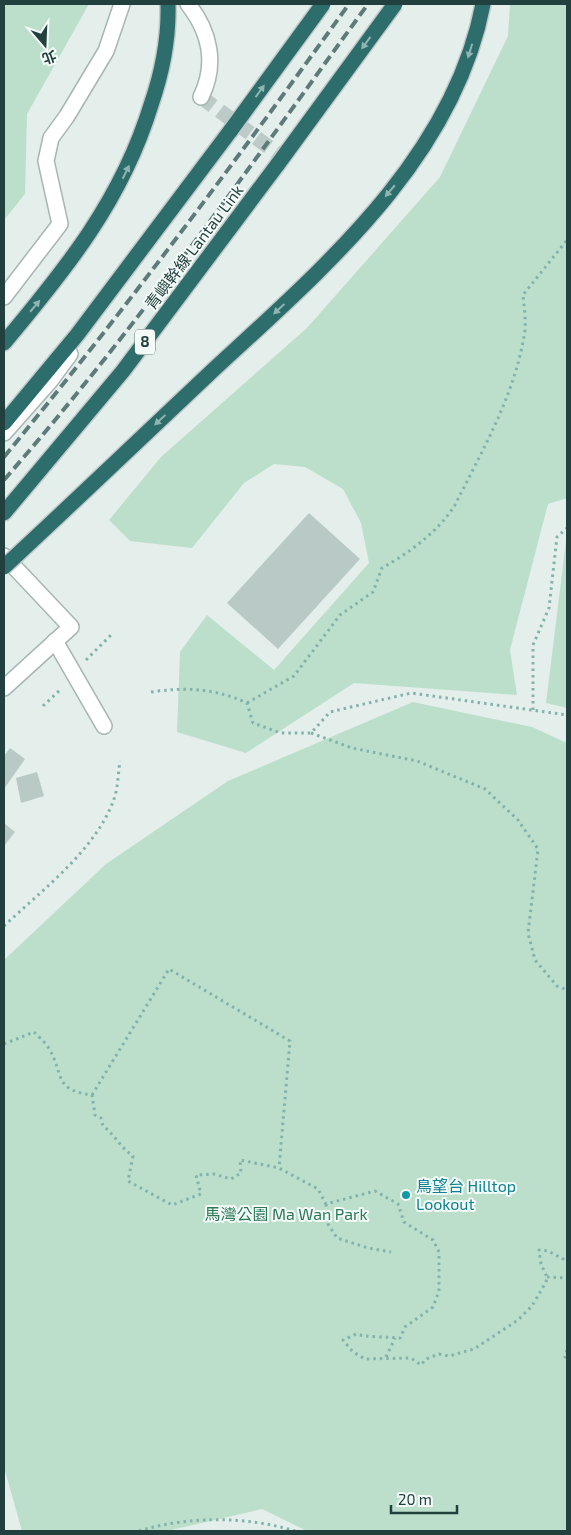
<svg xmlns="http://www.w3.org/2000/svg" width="571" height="1535" font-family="'Exo 2','Noto Sans TC',sans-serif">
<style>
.green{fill:#bcdfcc}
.building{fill:#b9c9c5}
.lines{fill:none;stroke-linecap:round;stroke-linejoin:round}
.minor-tunnel{stroke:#bdcbc8;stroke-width:15;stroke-dasharray:15 8;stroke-linecap:butt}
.minor-casing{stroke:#a6b6b3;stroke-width:18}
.highway-casing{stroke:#c1cac9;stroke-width:18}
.path{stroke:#83b2ac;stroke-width:3;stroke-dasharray:2.5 4;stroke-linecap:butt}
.minor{stroke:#fff;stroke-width:15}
.highway{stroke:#2d6e6c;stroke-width:15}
.rail{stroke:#5d7b79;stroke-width:4;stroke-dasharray:10 5;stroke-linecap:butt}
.highway-bridge-casing{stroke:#c1cac9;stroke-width:18;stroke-linecap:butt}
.highway-bridge{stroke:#2d6e6c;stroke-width:15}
.oneway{fill:#90b4b2}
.culture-dot{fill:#0f9aa8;stroke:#f4faf8;stroke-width:2}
.labels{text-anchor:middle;stroke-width:4;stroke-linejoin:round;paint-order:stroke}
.shield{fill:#f4faf8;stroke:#617875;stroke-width:1}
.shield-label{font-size:15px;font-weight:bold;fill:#22403d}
.street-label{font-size:16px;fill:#22403d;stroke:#f4faf8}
.culture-label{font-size:16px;fill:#0d838f;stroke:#f4faf8;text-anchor:start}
.park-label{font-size:16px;fill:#2b7957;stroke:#f4faf8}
</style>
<rect width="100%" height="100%" fill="#e4eeeb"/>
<g class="green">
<polygon points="4,4 89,4 27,114 25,194 4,220"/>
<polygon points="510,4 567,4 567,498 548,504 510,650 517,695 354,683 246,753 177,732 180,652 207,615 274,670 369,563 361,523 343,489 305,467 274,464 244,483 192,548 130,541 109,520 161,457 307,328 440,177 508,36"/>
<polygon points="566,541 567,541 567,708 546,703"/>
<polygon points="413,702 532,727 567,743 567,1531 307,1531 262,1509 167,1531 22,1531 4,1467 4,960 106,864 228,781"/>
</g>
<g class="building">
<polygon points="309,513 360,559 278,649 227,603"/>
<polygon points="10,748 25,759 4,789 4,756"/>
<polygon points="37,772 44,796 21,803 16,778"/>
<polygon points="4,823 15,832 4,846"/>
</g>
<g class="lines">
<polyline class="minor-tunnel" points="201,97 293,165"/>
<g class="minor-casing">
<g id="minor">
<path d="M188 4C210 32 217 64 201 97"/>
<polyline points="4,297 60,224 46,161 51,138 67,116 106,51 122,4"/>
<polyline points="4,433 50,381 70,354"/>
<polyline points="4,556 71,627 4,688"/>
<polyline points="55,641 104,726"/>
</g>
</g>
<g class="highway-casing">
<g id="highway">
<path d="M4 343C66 269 122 200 151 105 162 73 169 38 168 4"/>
<polyline points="4,423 77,335 231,130"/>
<polyline points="4,513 123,371 278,164"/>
</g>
</g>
<g class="path">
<polyline points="86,660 111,635"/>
<path d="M151 692C186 687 214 688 247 703L253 723 281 733H311L330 712 411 693 567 715"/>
<path d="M247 703 294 676 340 615 373 592 382 568C409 553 438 532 455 505 483 449 516 393 525 330 526 319 524 306 523 295L567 240"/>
<polyline points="43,706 61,689"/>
<polyline points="533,710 533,645 549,608 557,537 567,528"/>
<polyline points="311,733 352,748 417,761 485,789 518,820 538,849 528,933 535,960 557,986 567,990"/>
<path d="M4 926C42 890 96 850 114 799 118 788 118 774 120 761"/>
<path d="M4 1044 34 1032C38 1036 44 1041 48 1047 65 1074 52 1090 92 1095L95 1115 101 1118 103 1126C115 1135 120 1147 133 1156L128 1181 172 1205 201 1194 196 1175 214 1174 231 1179 241 1173 240 1160 279 1168 318 1189 326 1204 375 1191 398 1204 404 1222 433 1240 439 1252V1291L433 1307 405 1327 400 1338C389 1337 364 1337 356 1334L343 1340 353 1352 365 1359 411 1358 421 1365 426 1359 439 1354 449 1356 474 1349 518 1320 532 1306 546 1282 547 1277 541 1264 539 1250 548 1251 567 1261"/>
<polyline points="92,1095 169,969 290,1041 279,1168"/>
<polyline points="326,1204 328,1224 337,1238 368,1248 391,1252"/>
<polyline points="547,1277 567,1278"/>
<polyline points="567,1350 565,1357 567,1358"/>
<polyline points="386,1357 395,1338"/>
<path d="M139 1531C188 1516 246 1516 295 1531"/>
</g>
<use href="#minor" class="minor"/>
<use href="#highway" class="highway"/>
<g class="rail">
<path d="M4 457C125 310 238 158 349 4"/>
<path d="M4 480C136 329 251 165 368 4"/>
</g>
<g class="highway-bridge-casing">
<g id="highway-bridge">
<polyline points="231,130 323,4"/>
<polyline points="278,164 395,4"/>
<path d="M4 567C73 503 141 438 210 373 321 270 453 160 483 4"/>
</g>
</g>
<use href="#highway-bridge" class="highway-bridge"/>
</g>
<defs><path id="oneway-solid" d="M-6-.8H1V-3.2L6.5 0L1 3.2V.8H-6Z" transform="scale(1.25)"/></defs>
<g class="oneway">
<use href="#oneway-solid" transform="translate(366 43) rotate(126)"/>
<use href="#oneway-solid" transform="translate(470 51) rotate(107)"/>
<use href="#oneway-solid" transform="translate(260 91) rotate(-54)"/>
<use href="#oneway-solid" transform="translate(126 172) rotate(-64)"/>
<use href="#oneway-solid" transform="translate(390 191) rotate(130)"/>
<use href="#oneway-solid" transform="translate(35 306) rotate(-50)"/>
<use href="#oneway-solid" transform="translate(279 309) rotate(137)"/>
<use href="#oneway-solid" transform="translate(160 420) rotate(137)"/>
</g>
<circle class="culture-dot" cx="406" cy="1195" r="5"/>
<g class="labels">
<rect class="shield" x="135" y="329.5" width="20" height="25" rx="4"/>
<g class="shield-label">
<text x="145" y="347">8</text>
</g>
<g class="street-label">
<text transform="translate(194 247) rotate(-53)" y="6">青嶼幹線 Lantau Link</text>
</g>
<g class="culture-label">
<text x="416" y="1192">鳥望台 Hilltop<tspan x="416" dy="18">Lookout</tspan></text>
</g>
<g class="park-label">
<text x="286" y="1220">馬灣公園 Ma Wan Park</text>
</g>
</g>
<rect width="571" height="1535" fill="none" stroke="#22403d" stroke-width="10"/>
<g transform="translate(45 45) rotate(161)" stroke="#f4faf8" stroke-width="4" paint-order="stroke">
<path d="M0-4L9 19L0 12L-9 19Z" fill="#22403d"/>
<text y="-8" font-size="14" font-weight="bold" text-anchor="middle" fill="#22403d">北</text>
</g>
<path d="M391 1505v8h66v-8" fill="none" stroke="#22403d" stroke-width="2.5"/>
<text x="398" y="1505" font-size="15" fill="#22403d" stroke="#f4faf8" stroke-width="4" paint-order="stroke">20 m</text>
</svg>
